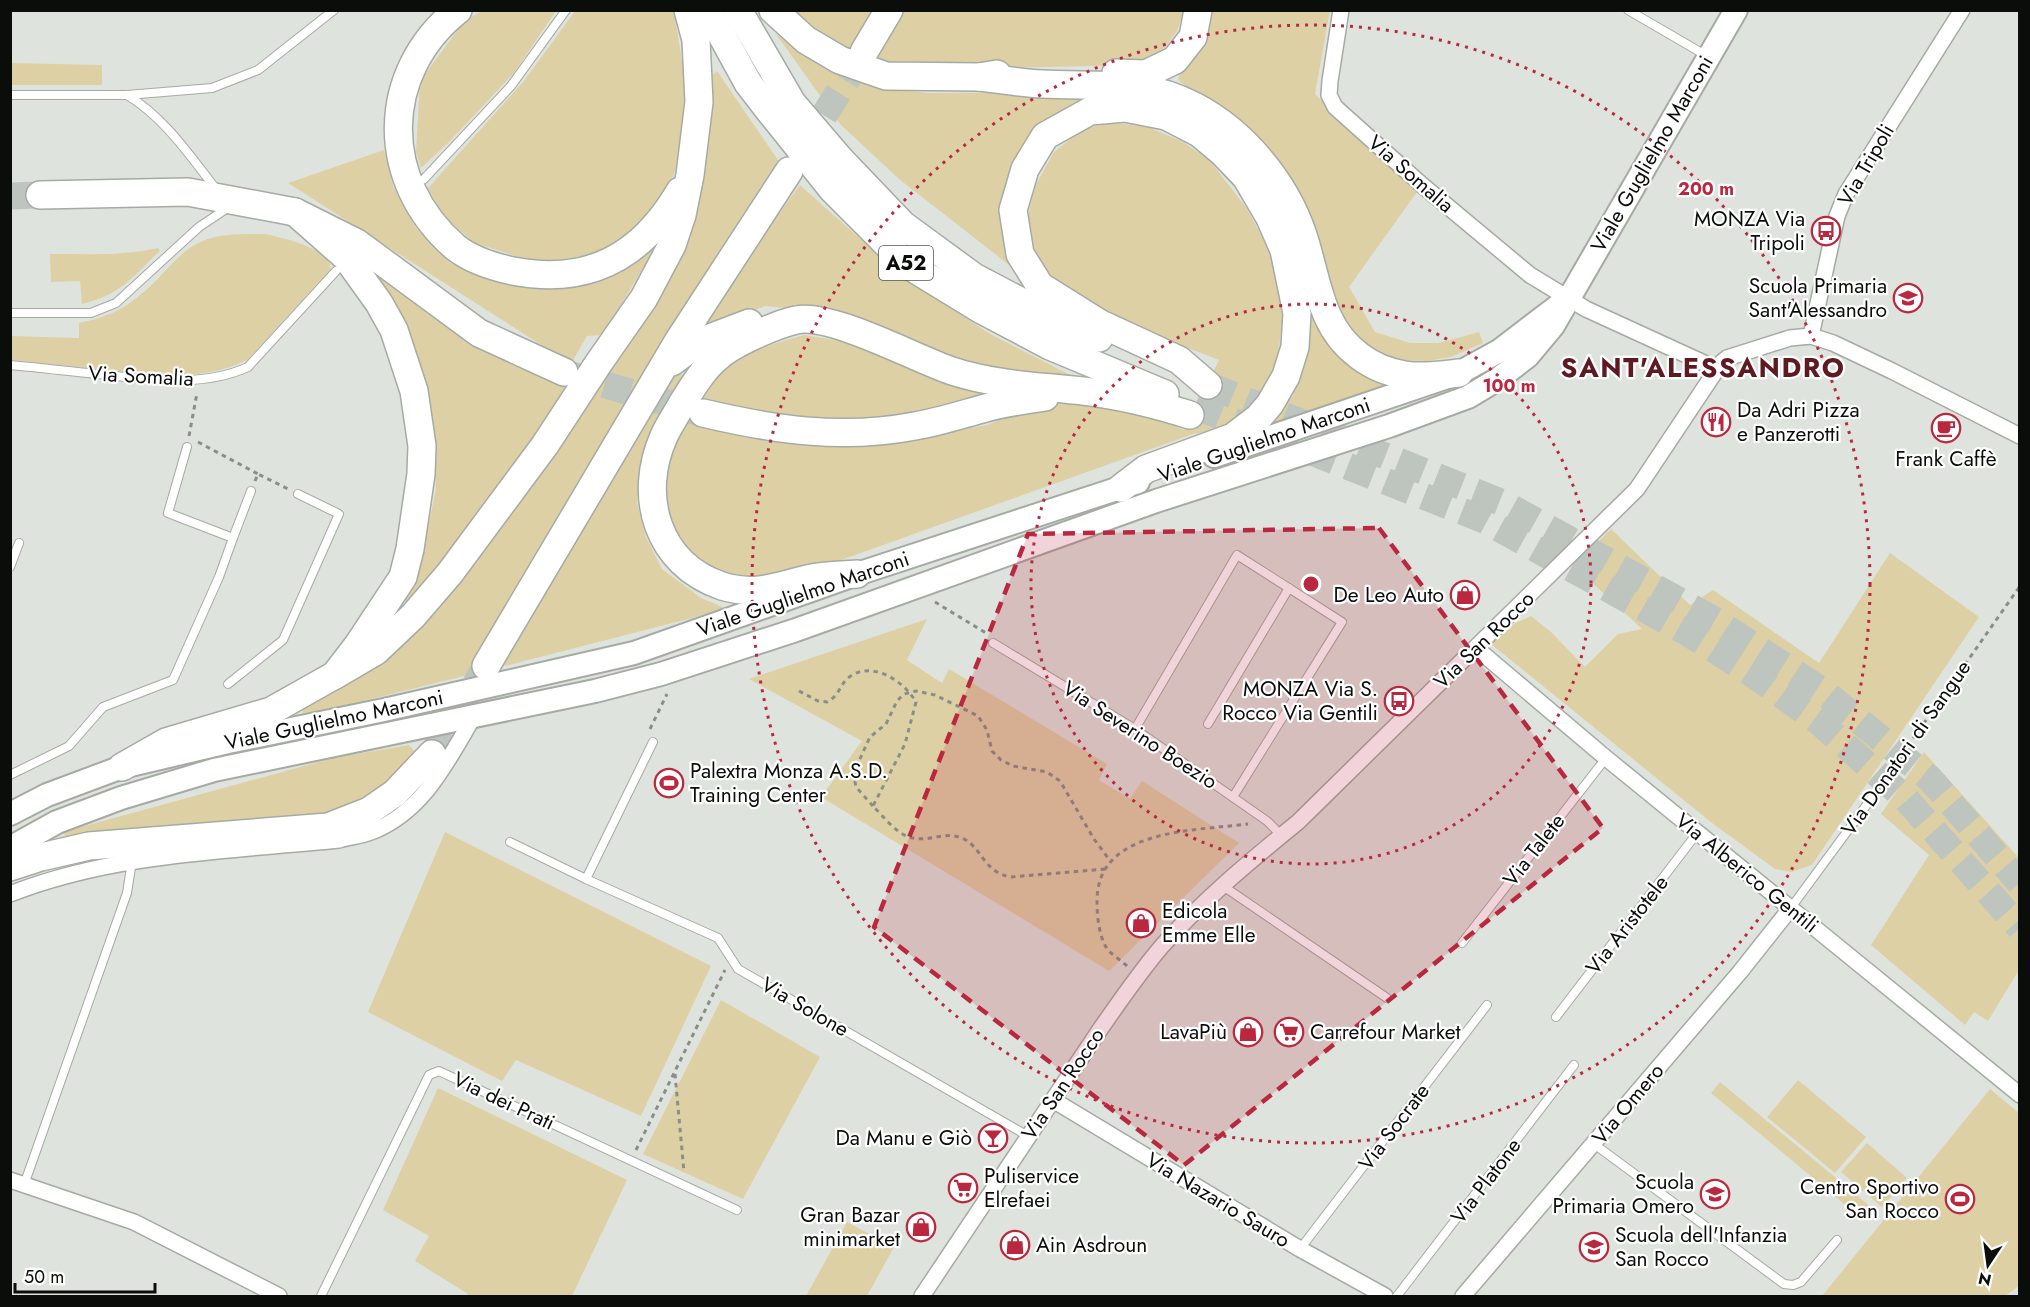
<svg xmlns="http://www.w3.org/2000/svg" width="2030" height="1307" font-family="Jost,sans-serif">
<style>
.green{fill:#ded0a5}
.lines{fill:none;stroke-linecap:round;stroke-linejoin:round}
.highway-tunnel{stroke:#bec4be;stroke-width:27;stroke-dasharray:27 14;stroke-linecap:butt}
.lane-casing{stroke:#a5aba3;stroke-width:10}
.street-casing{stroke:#a5aba3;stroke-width:18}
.primary-casing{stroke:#a5aba3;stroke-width:26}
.highway-casing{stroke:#a5aba3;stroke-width:30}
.path{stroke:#8a8e89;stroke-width:3;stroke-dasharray:4.5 4.5;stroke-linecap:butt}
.lane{stroke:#fff;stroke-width:8}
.street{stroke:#fff;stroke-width:15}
.primary{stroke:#fff;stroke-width:22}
.highway{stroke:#fff;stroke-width:27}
.marked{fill:#b9283f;fill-opacity:0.2;stroke:#b9283f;stroke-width:4.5;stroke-dasharray:12 8;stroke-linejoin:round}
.ring{fill:none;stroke:#b9283f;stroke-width:3;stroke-dasharray:3 6}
.labels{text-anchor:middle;stroke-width:4.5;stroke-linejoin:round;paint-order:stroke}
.shield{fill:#fff;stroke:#545654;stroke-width:1.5}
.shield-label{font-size:20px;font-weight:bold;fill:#0b0d0b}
.street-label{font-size:21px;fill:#0b0d0b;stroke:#fff}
.poi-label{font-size:21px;fill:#0b0d0b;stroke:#fff;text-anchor:end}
.district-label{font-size:27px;font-weight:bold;letter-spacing:1.5px;fill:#5f1a21;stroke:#fff}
.centre{fill:#b9283f;stroke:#fff;stroke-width:3}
.ring-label{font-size:18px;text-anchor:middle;font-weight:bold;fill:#b9283f;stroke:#fff;stroke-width:4.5;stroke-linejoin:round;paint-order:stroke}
</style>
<rect width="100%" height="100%" fill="#dee4dd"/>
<g class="green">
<polygon points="482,11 556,11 514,73 448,143 421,168 416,152 420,81 464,21"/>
<polygon points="575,11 674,11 686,86 685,124 679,162 660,205 629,238 584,260 555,265 516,256 475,243 443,217 428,188 524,81"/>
<polygon points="782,11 874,11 846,57"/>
<polygon points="898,11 1184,11 1177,31 1171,39 1163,50 1137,65 967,69 865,62"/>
<polygon points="1207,11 1330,11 1315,94 1417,192 1349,287 1375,332 1410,343 1439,343 1479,332 1483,343 1451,357 1427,361 1394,360 1359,346 1342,320 1329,284 1318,232 1300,199 1211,105 1178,80 1181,68"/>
<polygon points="776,34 821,63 882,87 927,93 1111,92 1153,96 1188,110 1232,141 1265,182 1293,236 1317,324 1352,360 1402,380 1258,428 1293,396 1302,357 1305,328 1299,281 1288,239 1254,178 1218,141 1184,116 1137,100 1095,101 1057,117 1030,141 1009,187 1008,228 1013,268 899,179 841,125"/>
<polygon points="11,63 102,65 102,85 11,85"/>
<polygon points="717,71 778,160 719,253 468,675 303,716 302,705 391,654 460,583 588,396 637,333 688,237 705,161 709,78"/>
<polygon points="1114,123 1148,127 1183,142 1210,161 1245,206 1274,257 1286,304 1275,371 1244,416 1219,430 1193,434 833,563 779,577 731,577 697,563 675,541 660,476 669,453 688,423 798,444 863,447 987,425 1040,404 1086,401 1161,419 1184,430 1219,360 1066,301 1041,277 1026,225 1035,186 1054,152 1084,128"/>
<polygon points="384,150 393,186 416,228 450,263 506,285 576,288 617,272 658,243 603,335 587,336 571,364 288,183"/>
<polygon points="800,185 904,278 992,335 1080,380 985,366 937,352 843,314 765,306 710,328 702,318"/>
<path d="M265 234C282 238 328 247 331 269L247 360C202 382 155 375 107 370 75 367 43 363 11 360V336L79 338V323C107 317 123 310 145 291 164 275 180 249 205 240 223 233 245 234 265 234Z"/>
<path d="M158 248 160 251C132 277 121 295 82 304L80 281 51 282 50 254C87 254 123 256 158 248Z"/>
<polygon points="365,258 572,385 470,531 410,604 405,601 424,546 436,489 433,432 418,364 395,301"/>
<path d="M804 335 841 341 869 348 982 392 985 396C959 403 931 413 904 416 835 424 769 413 701 401 707 393 713 382 720 375 743 353 774 343 804 335Z"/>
<polygon points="678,369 684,378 642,458 637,503 646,537 662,569 701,598 727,609 505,666 501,658"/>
<polygon points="1611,529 1690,605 1713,590 1819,663 1890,553 1979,617 1812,865 1791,872 1775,869 1712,823 1491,644 1505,628 1531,616 1551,632 1585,667 1618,634 1642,629 1574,566"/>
<polygon points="927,619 907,660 942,683 949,669 1107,764 1099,780 1130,799 1142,781 1239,843 1109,971 821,797 862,741 749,679"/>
<polygon points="409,745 418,755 379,793 332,812 162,829 68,842 63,832 333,758"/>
<polygon points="1924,752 2019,858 2019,970 1988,1021 1974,1012 1965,1025 1871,945 1929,855 1881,814"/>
<polygon points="445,832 711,966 641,1116 516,1060 502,1081 368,1012"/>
<polygon points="721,1000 820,1057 743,1199 643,1154"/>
<polygon points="1798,1080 1866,1137 1835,1173 1767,1117"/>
<polygon points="1720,1082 1871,1207 1861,1218 1711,1093"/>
<polygon points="438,1088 627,1180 572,1296 467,1296 468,1294 415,1261 429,1236 383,1210"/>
<polygon points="1990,1089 2019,1113 2019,1286 2005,1296 1822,1296"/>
<polygon points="1867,1143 1907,1178 1882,1207 1841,1172"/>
<polygon points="847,1222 894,1247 867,1296 806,1296"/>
</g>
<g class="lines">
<g class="highway-tunnel">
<polyline points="802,150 864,52"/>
<polyline points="10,196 40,195"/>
<polyline points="565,373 701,413"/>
<polyline points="1208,385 1503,503 1716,621 1824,692 1930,779 2020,883"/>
<polyline points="1195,406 1484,520 1688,633 1754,675 1819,722 1906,799 2020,928"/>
<polyline points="432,754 482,673"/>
</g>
<g class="lane-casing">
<g id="lane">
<polyline points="1628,10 1707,56"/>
<polyline points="10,95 127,95 212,88 258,70 334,10"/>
<path d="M127 95C164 117 190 156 216 189"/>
<polyline points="424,179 511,86 566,10"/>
<polyline points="10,313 91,313 116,303 199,227 229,207"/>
<path d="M10 365C43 368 75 372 107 375 154 380 204 387 248 367L336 271"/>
<polyline points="233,538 251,491"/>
<polyline points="10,567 19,543"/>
<polyline points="993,643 1135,729 1267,821 1281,835"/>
<polyline points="228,684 283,640 339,514 298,494"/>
<polyline points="1208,724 1289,588"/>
<polyline points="1135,729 1237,555 1342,622 1233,797"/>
<polyline points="10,775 69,746 103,707 173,680 219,577 233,538 168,513 187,447"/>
<polyline points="510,842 586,879 718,938 738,969 1028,1136"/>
<polyline points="586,879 653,742"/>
<polyline points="1223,886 1387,998"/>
<polyline points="1790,909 1871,799"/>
<polyline points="1462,943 1606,758"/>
<polyline points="1556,1017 1698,832"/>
<polyline points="1594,1144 1784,1284 1793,1285 1801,1282 1837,1240"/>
<polyline points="24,1185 127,893 132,861"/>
<polyline points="1300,1249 1487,1005"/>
<polyline points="321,1296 429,1075 439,1071 737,1210"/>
<polyline points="1397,1296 1574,1065"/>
</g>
</g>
<g class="street-casing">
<g id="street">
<polyline points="1341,10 1330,81 1329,95 1335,107 1422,185 1530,275 1586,309 1717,369"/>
<polyline points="1811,336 1837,216 1846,194 1962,10"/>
<polyline points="1476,648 1606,758 2020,1095"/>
<path d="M10 894C114 853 230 851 339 840 349 837 361 836 371 832 423 812 447 762 474 716"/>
<polyline points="1053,1100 1300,1249 1385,1296"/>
<polyline points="10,1180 134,1222 279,1296"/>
<path d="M922 1296 1099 1031C1119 1002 1139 973 1162 946 1203 900 1250 861 1298 822L1637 489 1721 363 1727 358 1790 338 1811 336 1833 343 1892 371 2020 436"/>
<polyline points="1463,1296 1740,972 1790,909"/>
</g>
</g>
<g class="primary-casing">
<g id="primary">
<polyline points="1214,456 1459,373 1499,351 1558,306"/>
<polyline points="10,814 47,795 122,767 228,742 384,710 634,653 857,574 1138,482"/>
<polyline points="10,848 57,822 121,798 214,770 595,691 661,674 796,630 1156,501 1389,426 1468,397 1498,379 1528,356 1553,326 1736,10"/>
</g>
</g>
<g class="highway-casing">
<g id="highway">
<path d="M458 10C379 73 379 181 455 247 470 259 494 267 513 271 589 286 642 256 680 191"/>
<polyline points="708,10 748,83 768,109 833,190 908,265 980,309 1050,346 1165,394"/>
<polyline points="738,10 792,103 839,158 903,225 974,277 1056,320 1099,338"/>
<polyline points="773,10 806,40 840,60 886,76 979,77 997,74"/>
<polyline points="864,52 889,10"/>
<polyline points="1116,73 1146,74 1175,60 1193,37 1198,10"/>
<path d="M979 77C1000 79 1021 83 1042 84 1097 87 1143 79 1194 106 1244 132 1285 182 1303 235 1312 262 1316 291 1328 317 1342 348 1371 370 1405 375 1422 378 1442 375 1459 373"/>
<polyline points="40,195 188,192 295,212 357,243 479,333 564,372"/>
<polyline points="672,362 699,342 749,323"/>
<path d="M703 413C775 430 842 440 915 426 938 422 960 415 982 409 1002 403 1024 400 1045 397"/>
<polyline points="1121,488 1146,469 1233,437 1258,418 1270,404 1286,376 1295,347 1297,313 1284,250 1270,218 1246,177 1223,153 1199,133 1166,116 1125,108 1090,111 1045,136 1025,169 1013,210 1020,254 1040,286 1099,323 1179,360 1208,385"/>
<path d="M857 574C843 575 826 575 812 578 779 585 757 597 722 586 657 564 637 496 664 436 669 425 676 415 682 404 692 388 703 369 718 357 732 344 777 324 796 320 830 312 916 359 952 371 995 385 1038 386 1083 391 1119 395 1155 404 1190 415"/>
<polyline points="486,666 679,340 789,171"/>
<polyline points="335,675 376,651 413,616 450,573 545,445 598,364 644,298 672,245 682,215 690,175 699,102 696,40 688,10"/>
<polyline points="122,767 166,742 271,711 335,675 358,645 403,577 410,549 421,474 422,446 414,391 394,330 379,303 346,257 295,212"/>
<polyline points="10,867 41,857 89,846 328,827 369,811 395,793 432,754"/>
</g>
</g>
<g class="path">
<polyline points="189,436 197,393"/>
<polyline points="198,442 258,474"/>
<polyline points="255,481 258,474 288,489"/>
<polyline points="935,602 986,633"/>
<path d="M799 691 818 701 827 702C840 695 839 686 848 678 871 659 904 681 916 702L905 744 873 806C883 816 898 836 913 838 930 842 947 830 964 839 983 849 983 872 1011 877L1106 869"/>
<polyline points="650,729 667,694"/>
<polyline points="1877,790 2020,586"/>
<polyline points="873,806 856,787 855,782 859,761 870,737 886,724 897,701 904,694 916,691 935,695 978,716 987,730 992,751 1001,760 1013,766 1047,772 1060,781 1094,839 1111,862"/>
<path d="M1127 966C1121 960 1110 954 1106 947 1099 935 1097 916 1097 902 1096 828 1195 831 1248 824"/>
<polyline points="675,1074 684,1172"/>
<polyline points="636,1150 725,970"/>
</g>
<use href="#lane" class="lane"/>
<use href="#street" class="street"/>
<use href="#primary" class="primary"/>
<use href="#highway" class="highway"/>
</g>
<path class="marked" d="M1379 528 1603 828 1184 1165 874 927 1028 534Z"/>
<g class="ring">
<circle cx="1311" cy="584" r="280"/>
<circle cx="1311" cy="584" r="559"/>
</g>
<defs>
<g id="bus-ring" transform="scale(1.5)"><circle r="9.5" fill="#fff" stroke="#b9283f" stroke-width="1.5"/><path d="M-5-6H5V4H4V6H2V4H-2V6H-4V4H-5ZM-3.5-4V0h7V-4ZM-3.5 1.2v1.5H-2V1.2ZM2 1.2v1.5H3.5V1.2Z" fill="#b9283f"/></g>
<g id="school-ring" transform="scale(1.5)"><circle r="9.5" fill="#fff" stroke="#b9283f" stroke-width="1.5"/><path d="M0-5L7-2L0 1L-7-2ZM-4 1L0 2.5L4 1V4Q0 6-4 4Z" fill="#b9283f"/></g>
<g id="restaurant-ring" transform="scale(1.5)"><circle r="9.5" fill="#fff" stroke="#b9283f" stroke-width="1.5"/><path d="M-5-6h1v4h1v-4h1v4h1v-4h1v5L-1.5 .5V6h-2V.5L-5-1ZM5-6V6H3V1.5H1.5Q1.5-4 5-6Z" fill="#b9283f"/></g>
<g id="cafe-ring" transform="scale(1.5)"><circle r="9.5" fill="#fff" stroke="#b9283f" stroke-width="1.5"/><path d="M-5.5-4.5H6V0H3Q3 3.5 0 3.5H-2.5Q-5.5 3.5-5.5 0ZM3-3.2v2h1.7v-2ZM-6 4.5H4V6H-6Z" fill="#b9283f"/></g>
<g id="shop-ring" transform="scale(1.5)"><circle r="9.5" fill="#fff" stroke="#b9283f" stroke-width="1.5"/><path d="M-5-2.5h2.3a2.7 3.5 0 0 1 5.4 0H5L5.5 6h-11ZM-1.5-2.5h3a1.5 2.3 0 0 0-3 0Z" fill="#b9283f"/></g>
<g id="stadium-ring" transform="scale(1.5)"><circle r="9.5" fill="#fff" stroke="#b9283f" stroke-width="1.5"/><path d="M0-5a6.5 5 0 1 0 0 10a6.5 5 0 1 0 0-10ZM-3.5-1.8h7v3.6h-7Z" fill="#b9283f"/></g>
<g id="supermarket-ring" transform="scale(1.5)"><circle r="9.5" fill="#fff" stroke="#b9283f" stroke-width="1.5"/><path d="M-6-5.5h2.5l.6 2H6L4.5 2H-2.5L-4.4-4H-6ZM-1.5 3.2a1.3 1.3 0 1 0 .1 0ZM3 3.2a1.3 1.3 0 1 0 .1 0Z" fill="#b9283f"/></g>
<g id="bar-ring" transform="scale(1.5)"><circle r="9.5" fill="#fff" stroke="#b9283f" stroke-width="1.5"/><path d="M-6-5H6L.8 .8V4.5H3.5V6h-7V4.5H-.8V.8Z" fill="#b9283f"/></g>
</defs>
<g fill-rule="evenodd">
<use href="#bus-ring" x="1826" y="231"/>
<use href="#school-ring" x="1908" y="298"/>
<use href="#restaurant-ring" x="1716" y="422"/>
<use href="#cafe-ring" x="1946" y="428"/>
<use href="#shop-ring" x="1465" y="595"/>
<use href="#bus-ring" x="1399" y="701"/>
<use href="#stadium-ring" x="669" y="783"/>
<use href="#shop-ring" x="1141" y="923"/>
<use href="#shop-ring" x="1248" y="1032"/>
<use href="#supermarket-ring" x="1289" y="1032"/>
<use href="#bar-ring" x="993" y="1138"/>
<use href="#supermarket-ring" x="963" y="1188"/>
<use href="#school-ring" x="1715" y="1194"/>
<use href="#stadium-ring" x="1960" y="1199"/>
<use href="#shop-ring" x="921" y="1227"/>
<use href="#shop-ring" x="1015" y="1245"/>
<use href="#school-ring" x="1594" y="1247"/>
</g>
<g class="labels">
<rect class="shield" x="879" y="246" width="54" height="34" rx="4.5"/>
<g class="shield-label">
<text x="906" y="270">A52</text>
</g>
<g class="street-label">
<text transform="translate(1652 154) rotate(-60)" y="7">Viale Guglielmo Marconi</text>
<text transform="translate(1866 165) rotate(-60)" y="7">Via Tripoli</text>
<text transform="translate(1411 174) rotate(41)" y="7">Via Somalia</text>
<text transform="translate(141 376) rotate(3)" y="7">Via Somalia</text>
<text transform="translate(1264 440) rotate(-19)" y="7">Viale Guglielmo Marconi</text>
<text transform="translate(803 594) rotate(-19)" y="7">Viale Guglielmo Marconi</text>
<text transform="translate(1484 640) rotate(-44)" y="7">Via San Rocco</text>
<text transform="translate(334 720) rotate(-12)" y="7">Viale Guglielmo Marconi</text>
<text transform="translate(1140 735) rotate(33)" y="7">Via Severino Boezio</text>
<text transform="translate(1906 748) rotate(-55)" y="7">Via Donatori di Sangue</text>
<text transform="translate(1534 850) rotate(-52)" y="7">Via Talete</text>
<text transform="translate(1747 873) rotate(39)" y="7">Via Alberico Gentili</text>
<text transform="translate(1627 925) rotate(-52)" y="7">Via Aristotele</text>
<text transform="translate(805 1007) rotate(30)" y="7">Via Solone</text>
<text transform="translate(1063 1084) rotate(-56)" y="7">Via San Rocco</text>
<text transform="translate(504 1101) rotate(25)" y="7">Via dei Prati</text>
<text transform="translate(1628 1104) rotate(-50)" y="7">Via Omero</text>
<text transform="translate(1394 1127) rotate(-53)" y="7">Via Socrate</text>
<text transform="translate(1486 1181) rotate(-53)" y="7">Via Platone</text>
<text transform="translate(1218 1200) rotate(31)" y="7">Via Nazario Sauro</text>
</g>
<g class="poi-label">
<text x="1805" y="226">MONZA Via<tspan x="1805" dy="24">Tripoli</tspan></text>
<text x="1887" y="293">Scuola Primaria<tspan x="1887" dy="24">Sant'Alessandro</tspan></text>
<text x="1737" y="417" text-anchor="start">Da Adri Pizza<tspan x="1737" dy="24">e Panzerotti</tspan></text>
<text x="1946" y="466" text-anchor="middle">Frank Caffè</text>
<text x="1444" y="602">De Leo Auto</text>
<text x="1378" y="696">MONZA Via S.<tspan x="1378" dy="24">Rocco Via Gentili</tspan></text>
<text x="690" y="778" text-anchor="start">Palextra Monza A.S.D.<tspan x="690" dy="24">Training Center</tspan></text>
<text x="1162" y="918" text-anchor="start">Edicola<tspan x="1162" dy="24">Emme Elle</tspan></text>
<text x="1227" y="1039">LavaPiù</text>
<text x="1310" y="1039" text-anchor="start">Carrefour Market</text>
<text x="972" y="1145">Da Manu e Giò</text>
<text x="984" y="1183" text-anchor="start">Puliservice<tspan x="984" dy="24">Elrefaei</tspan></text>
<text x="1694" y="1189">Scuola<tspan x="1694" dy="24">Primaria Omero</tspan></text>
<text x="1939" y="1194">Centro Sportivo<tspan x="1939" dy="24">San Rocco</tspan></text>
<text x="900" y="1222">Gran Bazar<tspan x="900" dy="24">minimarket</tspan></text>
<text x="1615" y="1242" text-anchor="start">Scuola dell'Infanzia<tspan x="1615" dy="24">San Rocco</tspan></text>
<text x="1036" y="1252" text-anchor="start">Ain Asdroun</text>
</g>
<g class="district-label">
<text x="1703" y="377">SANT'ALESSANDRO</text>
</g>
</g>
<circle cx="1311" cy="584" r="9" class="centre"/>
<g class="ring-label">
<text x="1706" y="195">200 m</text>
<text x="1509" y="392">100 m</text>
</g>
<rect width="2030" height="1307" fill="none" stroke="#0b0d0b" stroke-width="24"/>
<g transform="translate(1988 1265) rotate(193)" stroke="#ffffff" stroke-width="4.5" paint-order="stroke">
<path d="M0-4.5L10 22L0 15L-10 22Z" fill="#0b0d0b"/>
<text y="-9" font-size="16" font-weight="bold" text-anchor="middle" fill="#0b0d0b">N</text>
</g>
<path d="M15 1283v9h140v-9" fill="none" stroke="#0b0d0b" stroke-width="3"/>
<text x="24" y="1283" font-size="18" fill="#0b0d0b" stroke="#ffffff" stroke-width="4.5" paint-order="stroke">50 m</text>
</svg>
